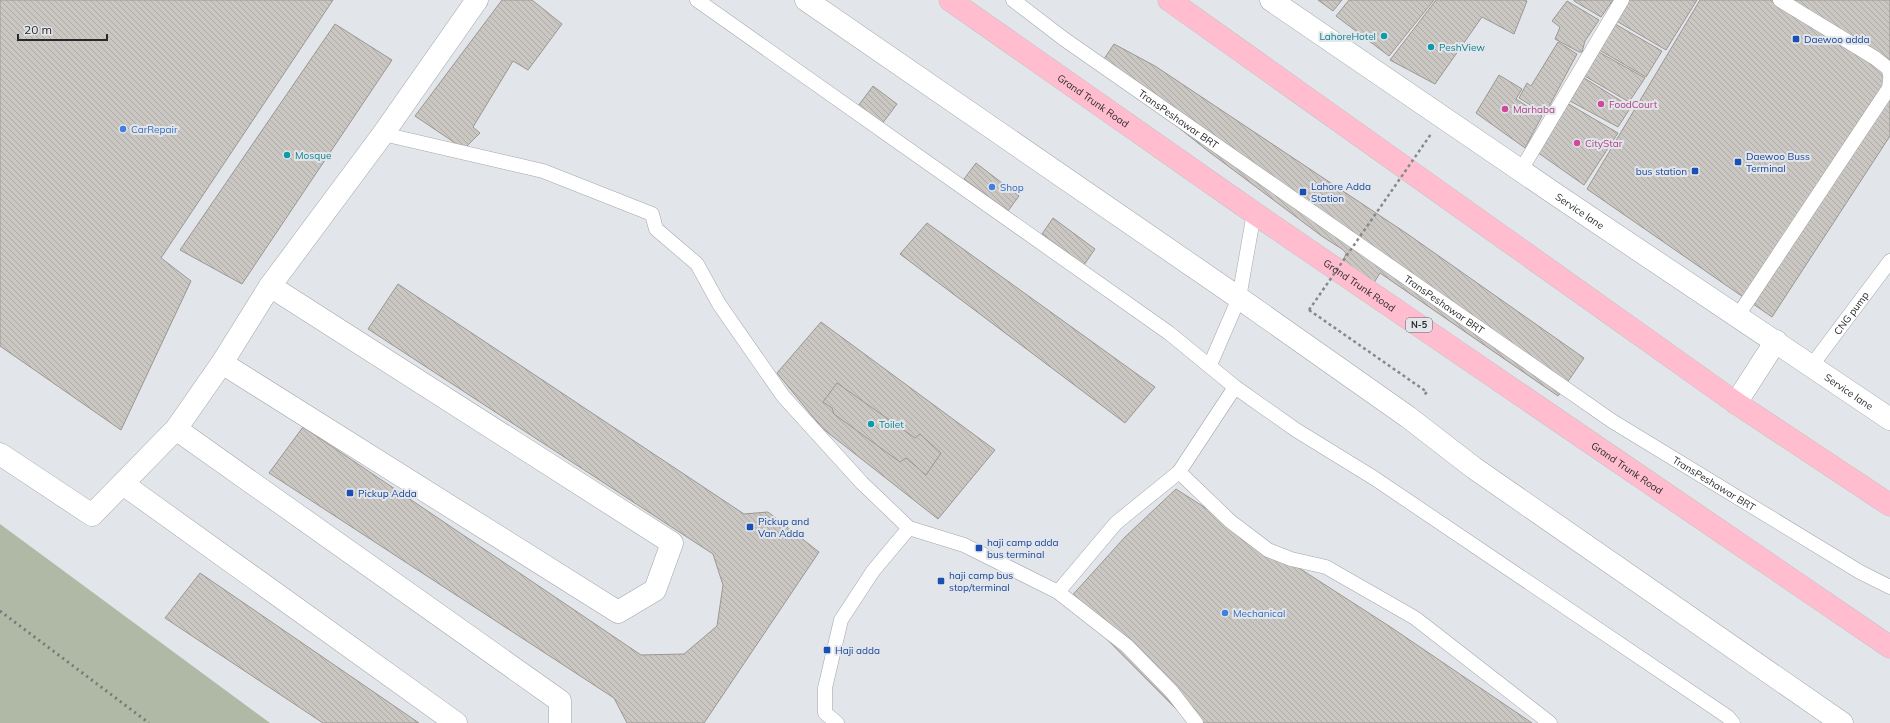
<svg xmlns="http://www.w3.org/2000/svg" width="1890" height="723" font-family="Mulish,sans-serif">
<style>
.green{fill:#b0b9a6}
.building{fill:url(#building-back-hatch);stroke:#9b9793}
.lines{fill:none;stroke-linecap:round;stroke-linejoin:round}
.lane-casing{stroke:#a2a6aa;stroke-width:15}
.street-casing{stroke:#a2a6aa;stroke-width:23}
.secondary-casing{stroke:#a2a6aa;stroke-width:23}
.highway-casing{stroke:#c3c3c4;stroke-width:23}
.path{stroke:#86898c;stroke-width:2.5;stroke-dasharray:3 3;stroke-linecap:butt}
.lane{stroke:#fff;stroke-width:14}
.street{stroke:#fff;stroke-width:22}
.secondary{stroke:#fff;stroke-width:22}
.highway{stroke:#ffbdcf;stroke-width:22}
.rail{stroke:#75777a;stroke-width:3;stroke-dasharray:2 4;stroke-linecap:butt}
.path-bridge{stroke:#86898c;stroke-width:2.5;stroke-dasharray:3 3;stroke-linecap:butt}
.culture-dot{fill:#0f9aa8;stroke:#e2e6ea;stroke-width:1.5}
.transit-dot{fill:#1a4fb4;stroke:#e2e6ea;stroke-width:1.5}
.hotel-dot{fill:#d1479c;stroke:#e2e6ea;stroke-width:1.5}
.shop-dot{fill:#3f7fe0;stroke:#e2e6ea;stroke-width:1.5}
.labels{text-anchor:middle;stroke-width:4;stroke-linejoin:round;paint-order:stroke}
.shield{fill:#e2e6ea;stroke:#606264;stroke-width:1}
.shield-label{font-size:9px;font-weight:bold;fill:#28292b}
.culture-label{font-size:10px;fill:#0d838f;stroke:#e2e6ea;text-anchor:start}
.transit-label{font-size:10px;fill:#164399;stroke:#e2e6ea;text-anchor:start}
.street-label{font-size:10px;fill:#28292b;stroke:#e2e6ea}
.hotel-label{font-size:10px;fill:#b23c85;stroke:#e2e6ea;text-anchor:start}
.shop-label{font-size:10px;fill:#366cbe;stroke:#e2e6ea;text-anchor:start}
</style>
<defs>
<pattern id="building-back-hatch" width="6" height="6" patternUnits="userSpaceOnUse"><rect width="6" height="6" fill="#cac6c2"/><path d="M-1 5l2 2M0 0l6 6M5-1l2 2" fill="none" stroke="#aeaaa7"/></pattern>
</defs>
<rect width="100%" height="100%" fill="#e2e6ea"/>
<polygon class="green" points="0,524 270,723 0,723"/>
<g class="building">
<polygon points="0,0 333,0 161,258 191,281 121,430 0,346"/>
<polygon points="502,0 532,0 562,24 528,70 513,61 473,127 480,133 464,149 415,116"/>
<polygon points="1318,0 1342,0 1333,11"/>
<polygon points="1349,0 1434,0 1389,56 1336,16"/>
<polygon points="1436,0 1525,0 1527,1 1514,34 1482,17 1435,84 1390,60"/>
<polygon points="1574,0 1613,0 1601,17 1574,1"/>
<polygon points="1625,0 1697,0 1666,50 1613,19"/>
<polygon points="1700,0 1890,0 1890,136 1772,317 1587,189"/>
<polygon points="1567,1 1599,20 1585,41 1582,52 1579,52 1555,39 1560,27 1552,21"/>
<polygon points="1610,21 1662,51 1646,77 1594,47"/>
<polygon points="335,24 392,60 242,284 180,250"/>
<polygon points="1558,42 1577,54 1545,114 1519,98 1527,83 1531,86"/>
<polygon points="1114,44 1155,66 1406,233 1584,358 1558,396 1380,273 1372,286 1342,265 1346,253 1342,249 1323,237 1208,151 1100,65"/>
<polygon points="1597,51 1645,78 1629,102 1583,75"/>
<polygon points="1499,75 1522,89 1516,99 1542,116 1525,148 1476,113"/>
<polygon points="1584,78 1631,107 1618,127 1570,101"/>
<polygon points="873,86 897,104 882,124 858,106"/>
<polygon points="1567,103 1618,133 1584,185 1537,152"/>
<polygon points="976,163 1019,196 1008,211 964,179"/>
<polygon points="1053,218 1095,249 1084,265 1042,234"/>
<polygon points="927,223 1155,387 1125,423 900,254"/>
<polygon points="398,284 744,514 768,512 819,552 704,723 627,723 614,698 269,473 303,427 641,655 684,654 717,626 723,585 713,554 368,329"/>
<polygon points="821,322 995,450 938,519 822,428 777,373"/>
<polygon points="837,383 915,438 920,434 941,453 926,475 906,458 900,462 834,414 832,408 823,402"/>
<polygon points="1176,489 1389,626 1532,723 1190,723 1068,600 1125,537"/>
<polygon points="200,573 419,723 323,723 165,618"/>
</g>
<g class="lines">
<g class="lane-casing">
<g id="lane">
<polyline points="697,0 1169,333 1235,387 1296,430 1374,478 1728,717 1733,723"/>
<path id="s1" d="M1013 0 1064 39 1612 421 1860 572 1890 587"/>
<polyline points="1780,0 1875,58 1889,69 1890,75"/>
<polyline points="383,134 543,171 652,214 656,229 697,264 719,304 783,396 862,483 909,528 964,545 1058,592 1127,646 1172,692 1196,723"/>
<polyline points="1521,170 1622,0"/>
<polyline points="1737,317 1889,88 1890,80"/>
<polyline points="1210,365 1239,298 1254,213"/>
<path id="s2" d="M1812 365 1890 261"/>
<polyline points="1179,472 1230,521 1268,550 1291,559 1326,567 1415,618 1550,723"/>
<polyline points="1058,592 1116,523 1179,472 1235,387"/>
<polyline points="837,723 825,713 825,688 841,620 873,571 909,528"/>
</g>
</g>
<g class="street-casing">
<g id="street">
<polyline points="222,363 618,612 655,590 672,543 270,286"/>
<polyline points="176,429 560,701 560,723"/>
<polyline points="0,454 92,515 176,429 222,363 270,286 383,134 477,0"/>
<polyline points="123,484 456,723"/>
</g>
</g>
<g class="secondary-casing">
<g id="secondary">
<polyline points="806,0 1239,298 1408,417 1474,468 1842,723"/>
<path id="s3" d="M1271 0 1561 198 1890 419"/>
<polyline points="1736,403 1776,341"/>
</g>
</g>
<g class="highway-casing">
<g id="highway">
<path id="s4" d="M950 0 1254 213 1890 647"/>
<polyline points="1169,0 1736,403 1890,505"/>
</g>
</g>
<polyline class="path" points="1309,310 1427,392 1424,395"/>
<use href="#lane" class="lane"/>
<use href="#street" class="street"/>
<use href="#secondary" class="secondary"/>
<use href="#highway" class="highway"/>
<polyline class="rail" points="0,611 149,723"/>
<polyline class="path-bridge" points="1309,310 1431,134"/>
</g>
<g class="culture-dot">
<circle cx="1384" cy="36" r="4"/>
<circle cx="1431" cy="47" r="4"/>
<circle cx="287" cy="155" r="4"/>
<circle cx="871" cy="424" r="4"/>
</g>
<g class="transit-dot">
<rect x="1792" y="35" width="8" height="8" rx="2"/>
<rect x="1734" y="158" width="8" height="8" rx="2"/>
<rect x="1691" y="167" width="8" height="8" rx="2"/>
<rect x="1299" y="188" width="8" height="8" rx="2"/>
<rect x="346" y="489" width="8" height="8" rx="2"/>
<rect x="746" y="523" width="8" height="8" rx="2"/>
<rect x="975" y="544" width="8" height="8" rx="2"/>
<rect x="937" y="577" width="8" height="8" rx="2"/>
<rect x="823" y="646" width="8" height="8" rx="2"/>
</g>
<g class="hotel-dot">
<circle cx="1601" cy="104" r="4"/>
<circle cx="1505" cy="109" r="4"/>
<circle cx="1577" cy="143" r="4"/>
</g>
<g class="shop-dot">
<circle cx="123" cy="129" r="4"/>
<circle cx="992" cy="187" r="4"/>
<circle cx="1225" cy="613" r="4"/>
</g>
<g class="labels">
<rect class="shield" x="1406" y="318" width="26" height="14" rx="3"/>
<g class="shield-label">
<text x="1419" y="328">N-5</text>
</g>
<g class="culture-label">
<text x="1376" y="40" text-anchor="end">LahoreHotel</text>
<text x="1439" y="51">PeshView</text>
<text x="295" y="159">Mosque</text>
<text x="879" y="428">Toilet</text>
</g>
<g class="transit-label">
<text x="1804" y="43">Daewoo adda</text>
<text x="1746" y="160">Daewoo Buss<tspan x="1746" dy="12">Terminal</tspan></text>
<text x="1687" y="175" text-anchor="end">bus station</text>
<text x="1311" y="190">Lahore Adda<tspan x="1311" dy="12">Station</tspan></text>
<text x="358" y="497">Pickup Adda</text>
<text x="758" y="525">Pickup and<tspan x="758" dy="12">Van Adda</tspan></text>
<text x="987" y="546">haji camp adda<tspan x="987" dy="12">bus terminal</tspan></text>
<text x="949" y="579">haji camp bus<tspan x="949" dy="12">stop/terminal</tspan></text>
<text x="835" y="654">Haji adda</text>
</g>
<g class="street-label">
<text dy="4" stroke="none"><textPath href="#s4" startOffset="175">Grand Trunk Road</textPath></text>
<text dy="4" stroke="none"><textPath href="#s1" startOffset="204">TransPeshawar BRT</textPath></text>
<text dy="4" stroke="none"><textPath href="#s3" startOffset="374">Service lane</textPath></text>
<text dy="4" stroke="none"><textPath href="#s4" startOffset="499">Grand Trunk Road</textPath></text>
<text dy="4" stroke="none"><textPath href="#s1" startOffset="528">TransPeshawar BRT</textPath></text>
<text dy="4" stroke="none"><textPath href="#s2" startOffset="65">CNG pump</textPath></text>
<text dy="4" stroke="none"><textPath href="#s3" startOffset="698">Service lane</textPath></text>
<text dy="4" stroke="none"><textPath href="#s4" startOffset="823">Grand Trunk Road</textPath></text>
<text dy="4" stroke="none"><textPath href="#s1" startOffset="852">TransPeshawar BRT</textPath></text>
</g>
<g class="hotel-label">
<text x="1609" y="108">FoodCourt</text>
<text x="1513" y="113">Marhaba</text>
<text x="1585" y="147">CityStar</text>
</g>
<g class="shop-label">
<text x="131" y="133">CarRepair</text>
<text x="1000" y="191">Shop</text>
<text x="1233" y="617">Mechanical</text>
</g>
</g>
<path d="M18 34v6h89v-6" fill="none" stroke="#28292b" stroke-width="2"/>
<text x="24" y="34" font-size="12" fill="#28292b" stroke="#e2e6ea" stroke-width="3" paint-order="stroke">20 m</text>
</svg>
